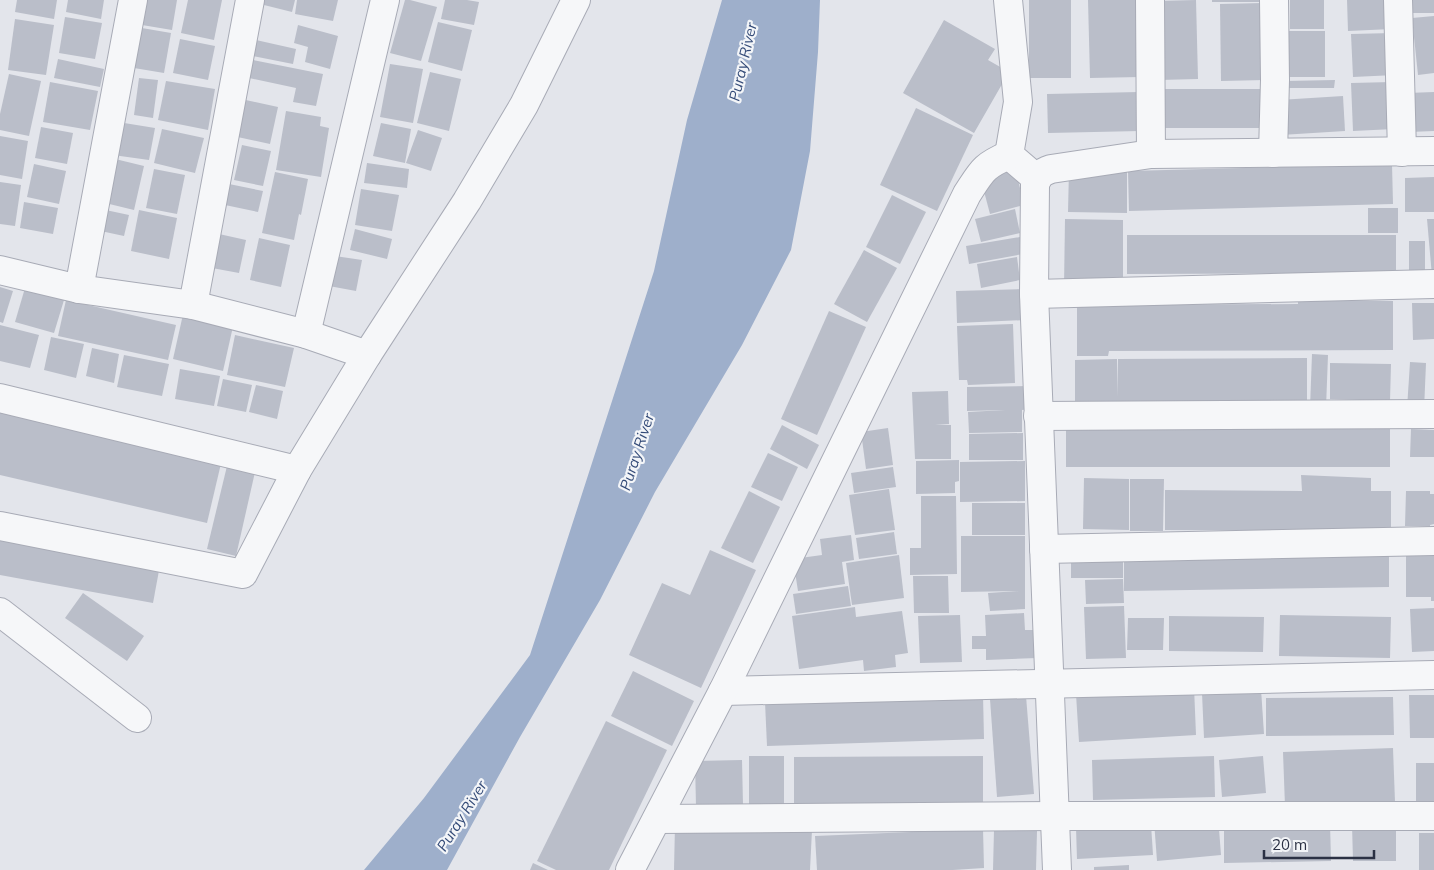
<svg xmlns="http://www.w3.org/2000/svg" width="1434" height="870" font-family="Mulish,sans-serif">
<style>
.water{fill:#9eafcb}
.building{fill:#babec9}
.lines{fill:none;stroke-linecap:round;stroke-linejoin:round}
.minor-casing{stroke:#a8abb6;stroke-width:30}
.tertiary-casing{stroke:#a8abb6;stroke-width:30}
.minor{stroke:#f6f7f9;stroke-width:28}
.tertiary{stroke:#f6f7f9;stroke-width:28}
.labels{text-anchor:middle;stroke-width:4.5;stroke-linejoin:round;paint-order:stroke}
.water-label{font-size:15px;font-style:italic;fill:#344b78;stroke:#f3f5f8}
</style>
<rect width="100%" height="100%" fill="#e3e5eb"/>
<polygon class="water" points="722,0 820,0 818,52 810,151 791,250 742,345 655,492 600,600 520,737 447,870 364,870 424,798 530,655 654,271 687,120"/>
<g class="building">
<polygon points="17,0 57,0 54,19 15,12"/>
<polygon points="68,0 104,0 101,19 66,12"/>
<polygon points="146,0 177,0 172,30 142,25"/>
<polygon points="188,0 222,0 214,40 181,33"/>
<polygon points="260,0 295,0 292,12 260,4"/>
<polygon points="297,0 338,0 333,21 295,14"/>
<polygon points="405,0 410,0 437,7 421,61 390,53"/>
<polygon points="445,0 467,0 479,2 474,25 441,19"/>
<rect x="1029" y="0" width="42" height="78"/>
<polygon points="1088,0 1138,0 1140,77 1090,78"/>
<polygon points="1196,0 1198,79 1159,80 1157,1"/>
<rect x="1212" y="0" width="51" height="2"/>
<rect x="1290" y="0" width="34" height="29"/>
<polygon points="1347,0 1391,0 1392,29 1348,31"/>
<rect x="1413" y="0" width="21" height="13"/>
<polygon points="1263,3 1265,80 1221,81 1220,4"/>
<polygon points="1434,16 1434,73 1418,75 1412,18"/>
<polygon points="65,17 102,23 95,59 59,53"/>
<polygon points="15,19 54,25 46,75 8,70"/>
<polygon points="944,20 995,49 988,60 1009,72 974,133 903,93"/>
<polygon points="438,22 472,30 462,71 428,62"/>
<polygon points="298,25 338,36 330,69 305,62 308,47 294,43"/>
<polygon points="136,27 171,33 164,73 128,67"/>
<polygon points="1280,31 1325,31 1325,77 1281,77"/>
<polygon points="1393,33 1395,75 1353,77 1351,34"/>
<polygon points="180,39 215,46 208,80 173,73"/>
<polygon points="256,40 296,49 293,64 253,56"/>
<polygon points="58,59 104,69 100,87 54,78"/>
<polygon points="253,60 323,74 316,106 293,102 296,88 249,78"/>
<polygon points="390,64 423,69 413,123 380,117"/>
<polygon points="430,72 461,79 449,131 417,123"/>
<polygon points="9,74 41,81 29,136 0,130 0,114"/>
<polygon points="139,78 158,80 153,118 134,115"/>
<polygon points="1335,80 1334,88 1284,88 1285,81"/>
<polygon points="166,81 215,89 208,130 158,120"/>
<polygon points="50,82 98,91 90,130 43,122"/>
<polygon points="1392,82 1394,129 1353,131 1351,83"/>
<rect x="1159" y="89" width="110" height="39"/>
<polygon points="1139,92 1140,131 1048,133 1047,94"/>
<polygon points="1434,92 1434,131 1409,132 1408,93"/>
<polygon points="1343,96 1345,131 1281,135 1279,100"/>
<polygon points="241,99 278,107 270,144 233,136"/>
<polygon points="916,108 973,135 937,211 880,185"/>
<polygon points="286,111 321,117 320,126 329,128 321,177 276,170"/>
<polygon points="118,122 155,128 149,160 113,155"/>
<polygon points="381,123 411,129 405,163 373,156"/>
<polygon points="41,127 73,133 67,164 35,158"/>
<polygon points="162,129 204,138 195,173 154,163"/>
<polygon points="418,130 442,138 431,171 406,163"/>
<polygon points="0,136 28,141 22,179 0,175"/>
<polygon points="242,145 271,151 263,186 234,180"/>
<polygon points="107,157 144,166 134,210 97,201"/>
<polygon points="367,163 409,169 407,188 364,183"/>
<polygon points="34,164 66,171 59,204 27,197"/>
<polygon points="1392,164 1393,204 1129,211 1128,171"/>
<polygon points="1015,167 1024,205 990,214 980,176"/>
<polygon points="154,169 185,175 177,214 146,208"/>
<polygon points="1069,170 1127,171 1127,213 1068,212"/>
<polygon points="275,172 308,179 301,215 299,214 294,240 262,233"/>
<polygon points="1434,177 1434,212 1405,212 1405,178"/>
<polygon points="0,182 21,185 15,226 0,224"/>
<polygon points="229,184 263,191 258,212 225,205"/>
<polygon points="361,189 399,195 392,231 355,225"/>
<polygon points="892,195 926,212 900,264 866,247"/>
<polygon points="24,202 58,208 53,234 20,228"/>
<rect x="1368" y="208" width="30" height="25"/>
<polygon points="101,209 129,215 124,236 96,230"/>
<polygon points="1015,209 1020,233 981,242 975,219"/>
<polygon points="139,210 177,218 169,259 131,251"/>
<polygon points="1065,219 1123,220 1123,288 1064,287"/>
<polygon points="1427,219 1434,219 1434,276 1432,276"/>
<polygon points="355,229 392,239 387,259 350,250"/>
<polygon points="219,234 246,240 239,273 212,268"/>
<polygon points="1127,235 1396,235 1396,273 1127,274"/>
<polygon points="1020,237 1023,254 969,264 966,246"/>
<polygon points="259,238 290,245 281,287 250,280"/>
<rect x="1409" y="241" width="16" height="30"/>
<polygon points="864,250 897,268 867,322 834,304"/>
<polygon points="335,256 362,260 356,291 329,286"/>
<polygon points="1017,257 1020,280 981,288 977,264"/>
<polygon points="0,287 13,291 3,323 0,322"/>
<polygon points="25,288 64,300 54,333 15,322"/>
<polygon points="1026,289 1026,320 957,323 956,291"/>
<polygon points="66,300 176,325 168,360 58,336"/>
<polygon points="1298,300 1393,301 1393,350 1109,351 1108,356 1077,356 1077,305 1298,304"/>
<polygon points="1412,303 1434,303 1434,339 1413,340"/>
<polygon points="184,310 234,322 223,371 173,359"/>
<polygon points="829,311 866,327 817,435 781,419"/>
<polygon points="1013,324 1015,383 968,385 967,380 959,380 957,326"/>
<polygon points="0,325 39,335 30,368 0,361"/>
<polygon points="235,335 294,348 285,387 227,375"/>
<polygon points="51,337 84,344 76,378 44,370"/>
<polygon points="92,348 119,354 114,383 86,376"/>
<polygon points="1312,354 1328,355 1326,408 1310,408"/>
<polygon points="124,355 169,364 162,396 117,387"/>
<polygon points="1307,358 1307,403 1075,403 1075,360 1117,359 1118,397 1118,359"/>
<polygon points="1410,362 1426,363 1424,410 1407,409"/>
<polygon points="1330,363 1391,364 1390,401 1330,399"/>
<polygon points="180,369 220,376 214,406 175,399"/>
<polygon points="223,379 252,385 246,412 217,406"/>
<polygon points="256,385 283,391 277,419 249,412"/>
<polygon points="1030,386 1030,409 1022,410 1022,432 969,433 968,412 1005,410 967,411 967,387"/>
<polygon points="948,391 949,424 935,425 951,425 951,459 915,459 912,392"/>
<polygon points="0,403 223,455 207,523 0,475"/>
<polygon points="1066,424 1390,425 1390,467 1066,467"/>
<polygon points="782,425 819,445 807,469 770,449"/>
<polygon points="888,428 893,465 866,469 861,432"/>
<polygon points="1411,429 1434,430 1434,457 1410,457"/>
<polygon points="1023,433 1023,460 969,460 969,434"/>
<polygon points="768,453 798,467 782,501 751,487"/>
<polygon points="959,460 959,481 955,482 955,493 916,494 916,461"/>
<polygon points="1025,461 1025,501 960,502 960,462"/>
<polygon points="227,466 255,472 236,556 207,549"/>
<polygon points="893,467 896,487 854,493 851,473"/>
<polygon points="1301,475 1371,478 1371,491 1391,491 1391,531 1165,530 1165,490 1302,491"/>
<polygon points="1084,478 1129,479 1129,530 1083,529"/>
<polygon points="1130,479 1164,479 1163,531 1130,531"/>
<polygon points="889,489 895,530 855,535 849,495"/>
<polygon points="749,491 780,507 753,563 721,548"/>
<polygon points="1406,491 1430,491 1430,494 1434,494 1434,524 1430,525 1430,526 1405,526"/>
<polygon points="921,496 956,496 957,574 910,575 910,548 921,548"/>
<rect x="972" y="503" width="53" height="32"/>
<polygon points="894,532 897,554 859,559 856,538"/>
<polygon points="0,535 160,565 153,603 0,575"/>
<polygon points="851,535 854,560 842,562 845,584 798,591 793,559 822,555 820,539"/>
<polygon points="961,536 1025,536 1025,609 990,611 988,593 1019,591 961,592"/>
<polygon points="1389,546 1389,587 1124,591 1124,550"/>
<polygon points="1406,546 1431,547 1431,556 1434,556 1434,601 1431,601 1431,579 1431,597 1406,597"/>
<polygon points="710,550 756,570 701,688 629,655 662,583 690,595"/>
<polygon points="1123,550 1123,578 1071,578 1071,551"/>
<polygon points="899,555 904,598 852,605 846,563"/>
<polygon points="913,576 948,576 949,613 914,613"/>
<polygon points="1123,579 1124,603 1086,604 1085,580"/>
<polygon points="848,586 851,606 796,614 793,594"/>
<polygon points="83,593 144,636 127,661 65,618"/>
<polygon points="1124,606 1126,658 1086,659 1084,607"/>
<polygon points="855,607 856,617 902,611 908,653 895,655 896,667 864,671 863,660 799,669 792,616"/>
<polygon points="1434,608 1434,651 1412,652 1410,609"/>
<polygon points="1024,613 1025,630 1036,630 1037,658 986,660 986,649 972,649 972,636 986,636 985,615"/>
<polygon points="960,615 962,662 920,663 918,616"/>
<polygon points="1280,615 1391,617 1390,658 1279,656"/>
<polygon points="1169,616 1264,617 1263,652 1169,651"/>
<polygon points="1128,618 1164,618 1163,650 1127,650"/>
<polygon points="633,671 694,701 672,746 611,716"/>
<polygon points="1194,687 1196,735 1079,742 1076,694"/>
<polygon points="1261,689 1264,734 1204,738 1202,693"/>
<polygon points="983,695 984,739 767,746 765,702"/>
<polygon points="1409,695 1434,695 1434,738 1410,738"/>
<polygon points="1026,696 1034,794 997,797 990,699"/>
<polygon points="1393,697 1394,735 1266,736 1266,698"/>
<polygon points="606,721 667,750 609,870 556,870 537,861"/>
<polygon points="1393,748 1395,802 1285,806 1283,752"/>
<rect x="749" y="756" width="35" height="50"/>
<polygon points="983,756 983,805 794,807 794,757"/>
<polygon points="1214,756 1215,797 1093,800 1092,760"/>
<polygon points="1263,756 1266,793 1222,797 1219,760"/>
<polygon points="742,760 743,805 696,806 695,761"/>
<rect x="1416" y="763" width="18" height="40"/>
<polygon points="1218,816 1221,855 1157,861 1154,821"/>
<polygon points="1330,823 1331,861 1224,863 1224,825"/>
<polygon points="1151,824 1153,855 1077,859 1076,828"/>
<polygon points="1352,824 1396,824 1396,861 1353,861"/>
<polygon points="675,825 812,830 810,870 674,870"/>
<polygon points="983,829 984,868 953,870 817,870 815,836"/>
<polygon points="994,830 1037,831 1036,870 993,870"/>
<rect x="1419" y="833" width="15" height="37"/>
<polygon points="533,863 548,870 530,870"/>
<polygon points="1129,865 1129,870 1094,870 1094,867"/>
</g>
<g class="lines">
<g class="minor-casing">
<g id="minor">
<polyline points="1008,0 1018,102 1009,155 1037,179"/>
<polyline points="1150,0 1151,154"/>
<polyline points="1398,0 1402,152"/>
<polyline points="1273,153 1275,80 1274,0"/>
<polyline points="0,270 79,289 193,305 306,334 367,355"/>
<polyline points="79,289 133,0"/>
<polyline points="1034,294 1434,284"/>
<polyline points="193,305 250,0"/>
<polyline points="306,334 385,0"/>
<polyline points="0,398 297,470"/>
<polyline points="1038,416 1434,414"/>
<polyline points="0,526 243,574 297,470 367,355 467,201 524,105 576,0"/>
<polyline points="1044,549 1434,541"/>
<polyline points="0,612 137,718"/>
<polyline points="723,691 1434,675"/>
<polyline points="657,819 1055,816 1434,816"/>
<path d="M630 870 723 691 967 194C982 171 983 166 1009 155"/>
</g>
</g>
<g class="tertiary-casing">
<path id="tertiary" d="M1057 870 1034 294 1035 185C1038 175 1042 172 1051 169L1151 154 1434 151"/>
</g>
<use href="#minor" class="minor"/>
<use href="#tertiary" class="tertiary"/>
</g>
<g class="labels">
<g class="water-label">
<text transform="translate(743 62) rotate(-77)" y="5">Puray River</text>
<text transform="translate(637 452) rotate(-72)" y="5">Puray River</text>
<text transform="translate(462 816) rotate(-58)" y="5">Puray River</text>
</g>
</g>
<path d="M1264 850v8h110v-8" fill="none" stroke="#2b3144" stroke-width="2.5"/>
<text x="1272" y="850" font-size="15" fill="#2b3144" stroke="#f3f5f8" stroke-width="4" paint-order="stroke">20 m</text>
</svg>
